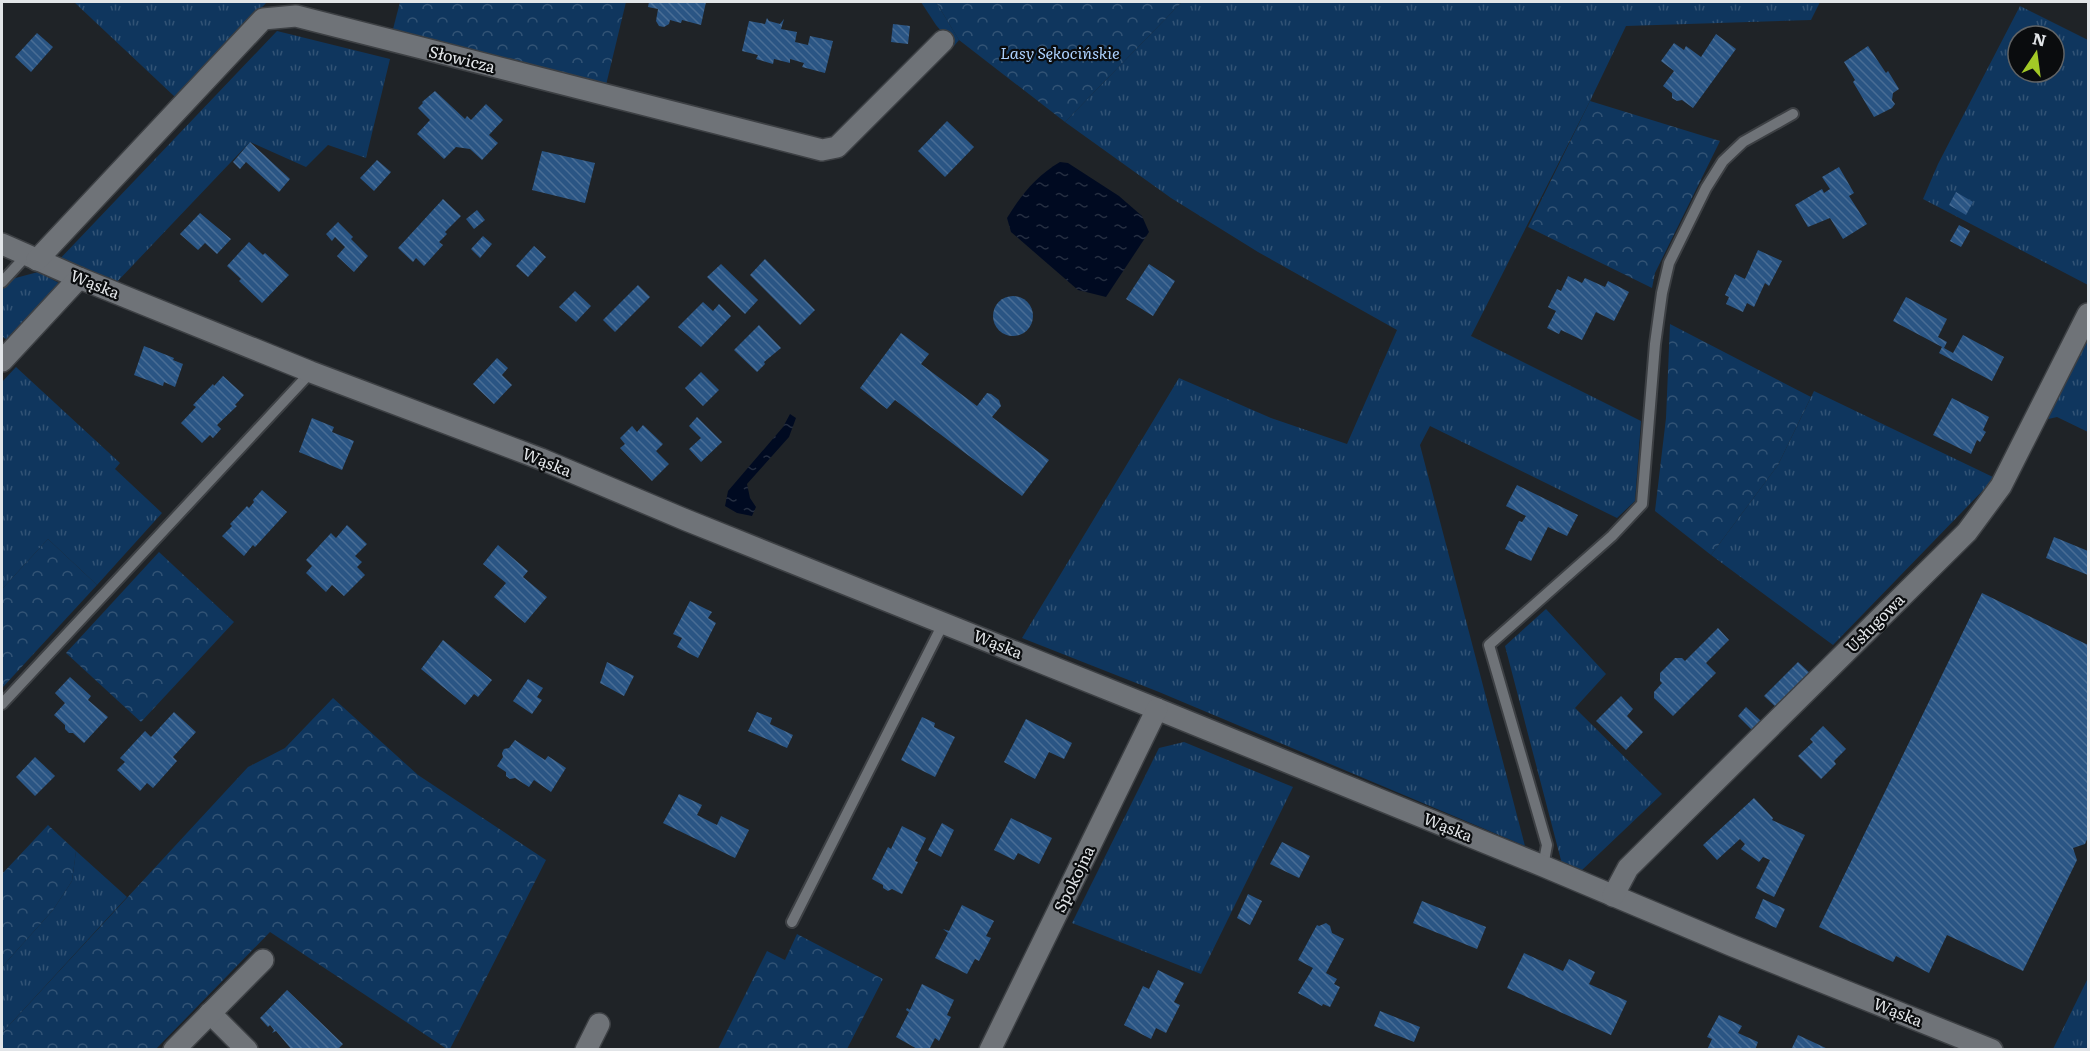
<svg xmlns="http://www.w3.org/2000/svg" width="2090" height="1051" font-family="Literata,serif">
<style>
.grass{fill:url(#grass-tufts);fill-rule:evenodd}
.forest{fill:url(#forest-crowns)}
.water{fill:url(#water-ripples)}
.building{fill:url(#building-back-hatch)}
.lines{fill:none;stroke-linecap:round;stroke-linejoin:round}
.service-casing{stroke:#3d4044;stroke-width:14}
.minor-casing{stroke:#3d4044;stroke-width:24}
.service{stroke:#6f7378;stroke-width:10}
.minor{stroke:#6f7378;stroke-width:21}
.labels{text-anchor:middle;stroke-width:4.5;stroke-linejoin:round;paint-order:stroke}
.park-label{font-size:16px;font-style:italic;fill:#add2fe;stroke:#0a0c0e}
.street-label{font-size:16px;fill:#e2e5e8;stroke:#0a0c0e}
</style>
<defs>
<pattern id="grass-tufts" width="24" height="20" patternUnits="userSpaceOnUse" patternTransform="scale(1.5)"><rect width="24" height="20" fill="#0f365e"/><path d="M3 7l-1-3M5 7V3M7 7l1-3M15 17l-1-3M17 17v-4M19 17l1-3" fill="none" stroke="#325375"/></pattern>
<pattern id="forest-crowns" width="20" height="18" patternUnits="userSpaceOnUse" patternTransform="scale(1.5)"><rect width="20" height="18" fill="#0f365e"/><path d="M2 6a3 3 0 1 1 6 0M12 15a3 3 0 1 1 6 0" fill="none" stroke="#325375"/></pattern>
<pattern id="water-ripples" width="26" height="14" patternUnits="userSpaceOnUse" patternTransform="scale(1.5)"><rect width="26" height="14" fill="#000a21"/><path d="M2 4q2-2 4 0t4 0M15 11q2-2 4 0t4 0" fill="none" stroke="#252e41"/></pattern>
<pattern id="building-back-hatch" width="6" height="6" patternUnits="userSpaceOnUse" patternTransform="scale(1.5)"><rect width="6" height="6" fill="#2a5584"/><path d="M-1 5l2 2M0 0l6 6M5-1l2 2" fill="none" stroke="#496d95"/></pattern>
</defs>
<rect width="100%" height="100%" fill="#1f2327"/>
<g class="grass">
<polygon points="74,2 267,2 175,97"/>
<polygon points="921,2 936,2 959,40 954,46 936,25"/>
<polygon points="1182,2 1820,2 1811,20 1626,26 1590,101 1471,336 1641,421 1635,501 1617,518 1430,426 1420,445 1525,846 1159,692 1022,638 1179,378 1271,418 1347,444 1397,330 1258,252 1171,198 1065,122"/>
<path d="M2020 6 2088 40V285L1923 199 1938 164ZM2018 36H2054V72H2018Z"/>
<polygon points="277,31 390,59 366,158 328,145 306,167 250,142 114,285 56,263"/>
<polygon points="38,272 59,283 8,341 2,336 2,288 8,280"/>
<polygon points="2088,335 2088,432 2057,417 2044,420"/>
<polygon points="16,367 120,463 115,469 162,513 97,585 48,539 2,589 2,382"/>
<polygon points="1814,391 1995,478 1833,645 1711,555 1778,465"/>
<polygon points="1546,609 1606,674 1575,708 1662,794 1581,871 1562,864 1505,646"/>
<polygon points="1184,742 1293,787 1201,974 1072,923 1159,748"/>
<polygon points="76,851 127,897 2,1033 2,967 53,910 72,881"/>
<polygon points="2088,978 2088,1049 2053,1049"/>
</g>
<g class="forest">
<polygon points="400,2 626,2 606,85 392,33"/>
<polygon points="936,2 1182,2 1065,122 959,40"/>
<polygon points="1590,101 1720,141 1655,273 1652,288 1528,227"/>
<polygon points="1670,324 1811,397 1778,465 1711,555 1655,511 1666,418"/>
<polygon points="48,539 97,585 3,687 2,589"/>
<polygon points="159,552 234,622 141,722 66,653"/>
<polygon points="333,698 418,775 546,860 450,1049 447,1049 270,932 156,1049 2,1049 2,1033 248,767 285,748"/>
<polygon points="48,825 76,851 72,881 53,910 2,967 2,874"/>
<polygon points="797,934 883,979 847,1049 718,1049 767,951 785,960"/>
</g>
<g class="water">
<path d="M1060 162 1068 163 1119 196 1142 216 1149 232 1106 297 1078 290 1011 232 1007 218C1021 195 1036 176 1060 162Z"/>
<polygon points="790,414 796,418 789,437 747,484 750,498 756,507 752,516 737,513 725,506 728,491 783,427"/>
</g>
<g class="building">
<polygon points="649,2 706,2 701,25 682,20 681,23 670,20 669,24 664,27 659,26 656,21 658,9 648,7"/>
<polygon points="767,18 769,21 780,24 784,19 781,29 797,32 795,42 808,45 810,36 833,41 825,73 802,67 804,63 790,59 790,63 774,59 773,64 756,59 758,55 742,51 749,21 765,24"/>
<polygon points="893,24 910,26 908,44 891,42"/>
<polygon points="37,33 53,47 31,72 15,57"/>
<polygon points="1716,34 1736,49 1693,108 1682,100 1677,101 1672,98 1672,93 1663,86 1674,71 1661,61 1674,43 1684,50 1686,46 1701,57"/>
<polygon points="1868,46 1886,73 1888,71 1899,89 1893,93 1892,100 1895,104 1892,108 1874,117 1853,82 1855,80 1844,62"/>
<polygon points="435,91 465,119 467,116 471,120 486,104 503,120 489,135 498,143 482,160 470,149 456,147 444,159 417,134 430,120 418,108 423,103 422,102"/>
<polygon points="947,121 974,147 945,177 918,151"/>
<polygon points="250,142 290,179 279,192 246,162 240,169 233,162"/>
<polygon points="542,151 595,163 585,203 532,190"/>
<polygon points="377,160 391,172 374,191 360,178"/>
<polygon points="1839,167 1854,193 1849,196 1867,224 1843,239 1830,218 1808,227 1795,205 1822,189 1824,193 1830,189 1822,177"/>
<polygon points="1956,192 1973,202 1966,215 1949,205"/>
<polygon points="443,199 461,216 445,232 447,234 439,242 443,245 424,266 416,258 413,262 398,248"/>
<polygon points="477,210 485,220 474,229 466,219"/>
<polygon points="200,213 231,239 217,254 205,243 198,250 180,234"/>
<polygon points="338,222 353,237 351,239 368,256 354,272 337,256 345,247 335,237 332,241 326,234"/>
<polygon points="1959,225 1970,231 1961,247 1950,241"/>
<polygon points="483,236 492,244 480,258 471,249"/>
<polygon points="249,242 263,255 265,253 289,275 262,303 239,281 241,279 227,266"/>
<polygon points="534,246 546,257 528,277 516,266"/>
<polygon points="1758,250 1782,261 1769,286 1765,283 1754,307 1747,303 1743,312 1726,304 1729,297 1725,295 1735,274 1745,279"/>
<polygon points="765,259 815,310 800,325 750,275"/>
<polygon points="721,264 758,300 745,314 707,277"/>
<polygon points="1149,264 1175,281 1153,316 1126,299"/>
<polygon points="1568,276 1582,283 1585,278 1605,287 1608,281 1629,292 1614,321 1596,312 1582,340 1561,330 1559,334 1547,328 1556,311 1548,307 1557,289 1561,291"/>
<polygon points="638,285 650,297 615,332 603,320"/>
<polygon points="575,291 591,306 576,322 559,307"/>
<circle cx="1013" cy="316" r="20"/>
<polygon points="1906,297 1947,319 1938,337 1947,342 1944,348 1953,353 1963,335 2004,357 1992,381 1939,353 1942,347 1893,321"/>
<polygon points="703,302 713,311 719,304 731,316 701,347 678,327"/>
<polygon points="759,325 781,348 764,362 765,364 757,372 734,350"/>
<polygon points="901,333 929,354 921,364 977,406 987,393 991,394 999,400 1001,406 992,417 1049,460 1022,496 895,400 887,409 860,388"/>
<polygon points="144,346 174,358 173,360 183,364 175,387 164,382 163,386 134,375"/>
<polygon points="497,358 508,368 502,375 512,385 494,404 473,384"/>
<polygon points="701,372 719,390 703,406 685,388"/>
<polygon points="223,376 244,395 235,405 237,406 217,425 221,429 213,438 210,435 202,443 181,423 196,407 193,405 213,384 214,386"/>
<polygon points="1952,398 1989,417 1983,430 1986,432 1980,442 1977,440 1971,454 1933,435"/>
<polygon points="697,417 722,442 701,462 689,449 701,438 689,426"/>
<polygon points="312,418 334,427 332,432 354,441 342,470 299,452"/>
<polygon points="643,425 663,444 656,451 669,464 652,481 620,448 625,444 620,438 632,426 637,432"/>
<polygon points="1517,485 1578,515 1567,536 1548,527 1531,561 1505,549 1519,521 1522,522 1526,516 1506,506"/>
<polygon points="262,490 287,512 255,547 253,545 244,556 222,536 232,526 230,524 247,506 249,508 254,502 253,500"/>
<polygon points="347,525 367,544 355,556 362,562 357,567 365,575 344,596 332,585 326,592 306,573 312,566 306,560 331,533 336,538"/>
<polygon points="2054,537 2088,551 2088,575 2046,558"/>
<polygon points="498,545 528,571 523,577 547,597 525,623 494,597 506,583 483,564"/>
<polygon points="1982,593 2088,645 2088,837 2085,844 2073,848 2077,860 2023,971 1947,935 1929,973 1896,956 1893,962 1819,927"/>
<polygon points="690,601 712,612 708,618 716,623 698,658 677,647 682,638 673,634"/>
<polygon points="1718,628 1729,640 1706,663 1716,673 1673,716 1654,698 1654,692 1662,683 1660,681 1660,673 1675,658 1682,658 1685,661"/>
<polygon points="443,640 492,680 478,697 474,694 465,705 421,669"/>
<polygon points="607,662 634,676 624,696 600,683"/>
<polygon points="1798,662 1812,675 1778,709 1764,696"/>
<polygon points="70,677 91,696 88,700 108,717 84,743 73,733 69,733 65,729 65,725 54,715 65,703 55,693"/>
<polygon points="528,679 543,688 537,697 542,700 532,714 513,701"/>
<polygon points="1621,696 1633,709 1627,716 1643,732 1626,750 1596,721"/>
<polygon points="1746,707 1761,721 1752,730 1738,716"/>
<polygon points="174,712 196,732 173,757 177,761 153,788 147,783 140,791 117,770 125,762 120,758 145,731 151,737"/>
<polygon points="757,712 772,718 770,724 793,735 787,748 748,731"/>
<polygon points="922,717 935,723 934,727 955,737 935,777 901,760"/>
<polygon points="1026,719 1072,743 1064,759 1049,752 1035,779 1004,762"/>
<polygon points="1823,726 1846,749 1834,761 1836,764 1821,779 1798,756 1813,742 1810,739"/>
<polygon points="515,740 545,760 548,756 566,768 551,792 534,780 529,787 515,778 510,779 506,776 506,772 497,766 503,757 502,753 504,749 509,748"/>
<polygon points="35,757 55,776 35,796 16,777"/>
<polygon points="679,794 702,805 697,815 717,825 721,816 749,830 735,858 663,823"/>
<polygon points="1754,798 1773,818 1772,820 1805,835 1774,897 1756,888 1770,860 1763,857 1759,862 1741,849 1745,844 1740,839 1717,860 1703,845"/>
<polygon points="1011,818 1052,838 1039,864 1018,853 1014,860 994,850"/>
<polygon points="942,823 954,830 941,857 928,850"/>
<polygon points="902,826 926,838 915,861 918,862 902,894 892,889 888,891 883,888 883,885 872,879 888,847 891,849"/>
<polygon points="1282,842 1310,856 1299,878 1270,864"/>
<polygon points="1248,894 1262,901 1250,925 1237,918"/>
<polygon points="1763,899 1785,909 1776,928 1755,918"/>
<polygon points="1422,901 1486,927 1477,949 1413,923"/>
<polygon points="962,905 994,921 986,936 991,938 979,961 975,959 967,974 935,958 948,933 943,929 949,931"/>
<polygon points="1326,923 1330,926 1332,933 1344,939 1326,973 1337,979 1334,984 1340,987 1330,1007 1323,1004 1322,1006 1298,993 1313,968 1298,960 1317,925 1319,926"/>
<polygon points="1524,953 1563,971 1569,959 1595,972 1589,984 1627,1001 1611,1035 1507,988"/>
<polygon points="1158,970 1184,983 1174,1002 1180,1005 1166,1033 1156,1028 1151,1039 1124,1025 1143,986 1149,989"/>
<polygon points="922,984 954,1000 947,1015 951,1017 939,1041 935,1038 929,1050 919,1050 896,1037 909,1012 906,1010 907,1008 910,1010"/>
<polygon points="287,990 343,1044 337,1050 292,1050 276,1031 272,1033 274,1030 270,1025 268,1027 260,1018"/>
<polygon points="1380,1011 1420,1027 1414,1042 1374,1026"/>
<polygon points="1719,1015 1742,1026 1738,1033 1758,1042 1755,1050 1707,1050 1712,1039 1707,1037"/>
<polygon points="1798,1035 1830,1050 1791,1050"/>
</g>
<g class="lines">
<g class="service-casing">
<g id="service">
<polyline points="2,282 27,255"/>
<polyline points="2,704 311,372"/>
<polyline points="1543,866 1547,845 1489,645 1612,536 1642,504 1655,344 1662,293 1669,263 1706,188 1723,161 1743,142 1793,114"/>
<polyline points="792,922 944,622"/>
</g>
</g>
<g class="minor-casing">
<g id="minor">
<polyline points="2,244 79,278 311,372 541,459 686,520 1157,709 1543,866 1733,946 1992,1050"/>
<polyline points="37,260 263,19 296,16 822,150 837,147 943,41"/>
<polyline points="2,361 79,278"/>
<polyline points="1613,896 1628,868 1967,532 2001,486 2088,314"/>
<polyline points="210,1013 247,1050"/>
<polyline points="174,1050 263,960"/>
<polyline points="586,1050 599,1024"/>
<polyline points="990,1050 1157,709"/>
</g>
</g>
<use href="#service" class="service"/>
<use href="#minor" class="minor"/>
</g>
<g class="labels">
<g class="park-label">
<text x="1060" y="59">Lasy Sękocińskie</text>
</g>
<g class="street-label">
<text transform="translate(462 59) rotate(14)" y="6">Słowicza</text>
<text transform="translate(95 284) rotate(22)" y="6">Wąska</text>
<text transform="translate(547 462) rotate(22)" y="6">Wąska</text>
<text transform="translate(1875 623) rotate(-45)" y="6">Usługowa</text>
<text transform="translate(998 644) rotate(22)" y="6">Wąska</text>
<text transform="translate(1448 827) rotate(22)" y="6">Wąska</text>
<text transform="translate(1074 879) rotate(-64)" y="6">Spokojna</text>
<text transform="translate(1898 1012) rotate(22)" y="6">Wąska</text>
</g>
</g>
<rect width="2090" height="1051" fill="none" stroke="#e2e5e8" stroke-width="6"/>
<g transform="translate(2036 54) rotate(13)"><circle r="28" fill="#0a0c0e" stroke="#606365" stroke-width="1.5"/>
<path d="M0-4.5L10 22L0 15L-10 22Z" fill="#a3c926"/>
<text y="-9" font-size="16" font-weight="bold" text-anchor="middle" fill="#e2e5e8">N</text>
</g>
</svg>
